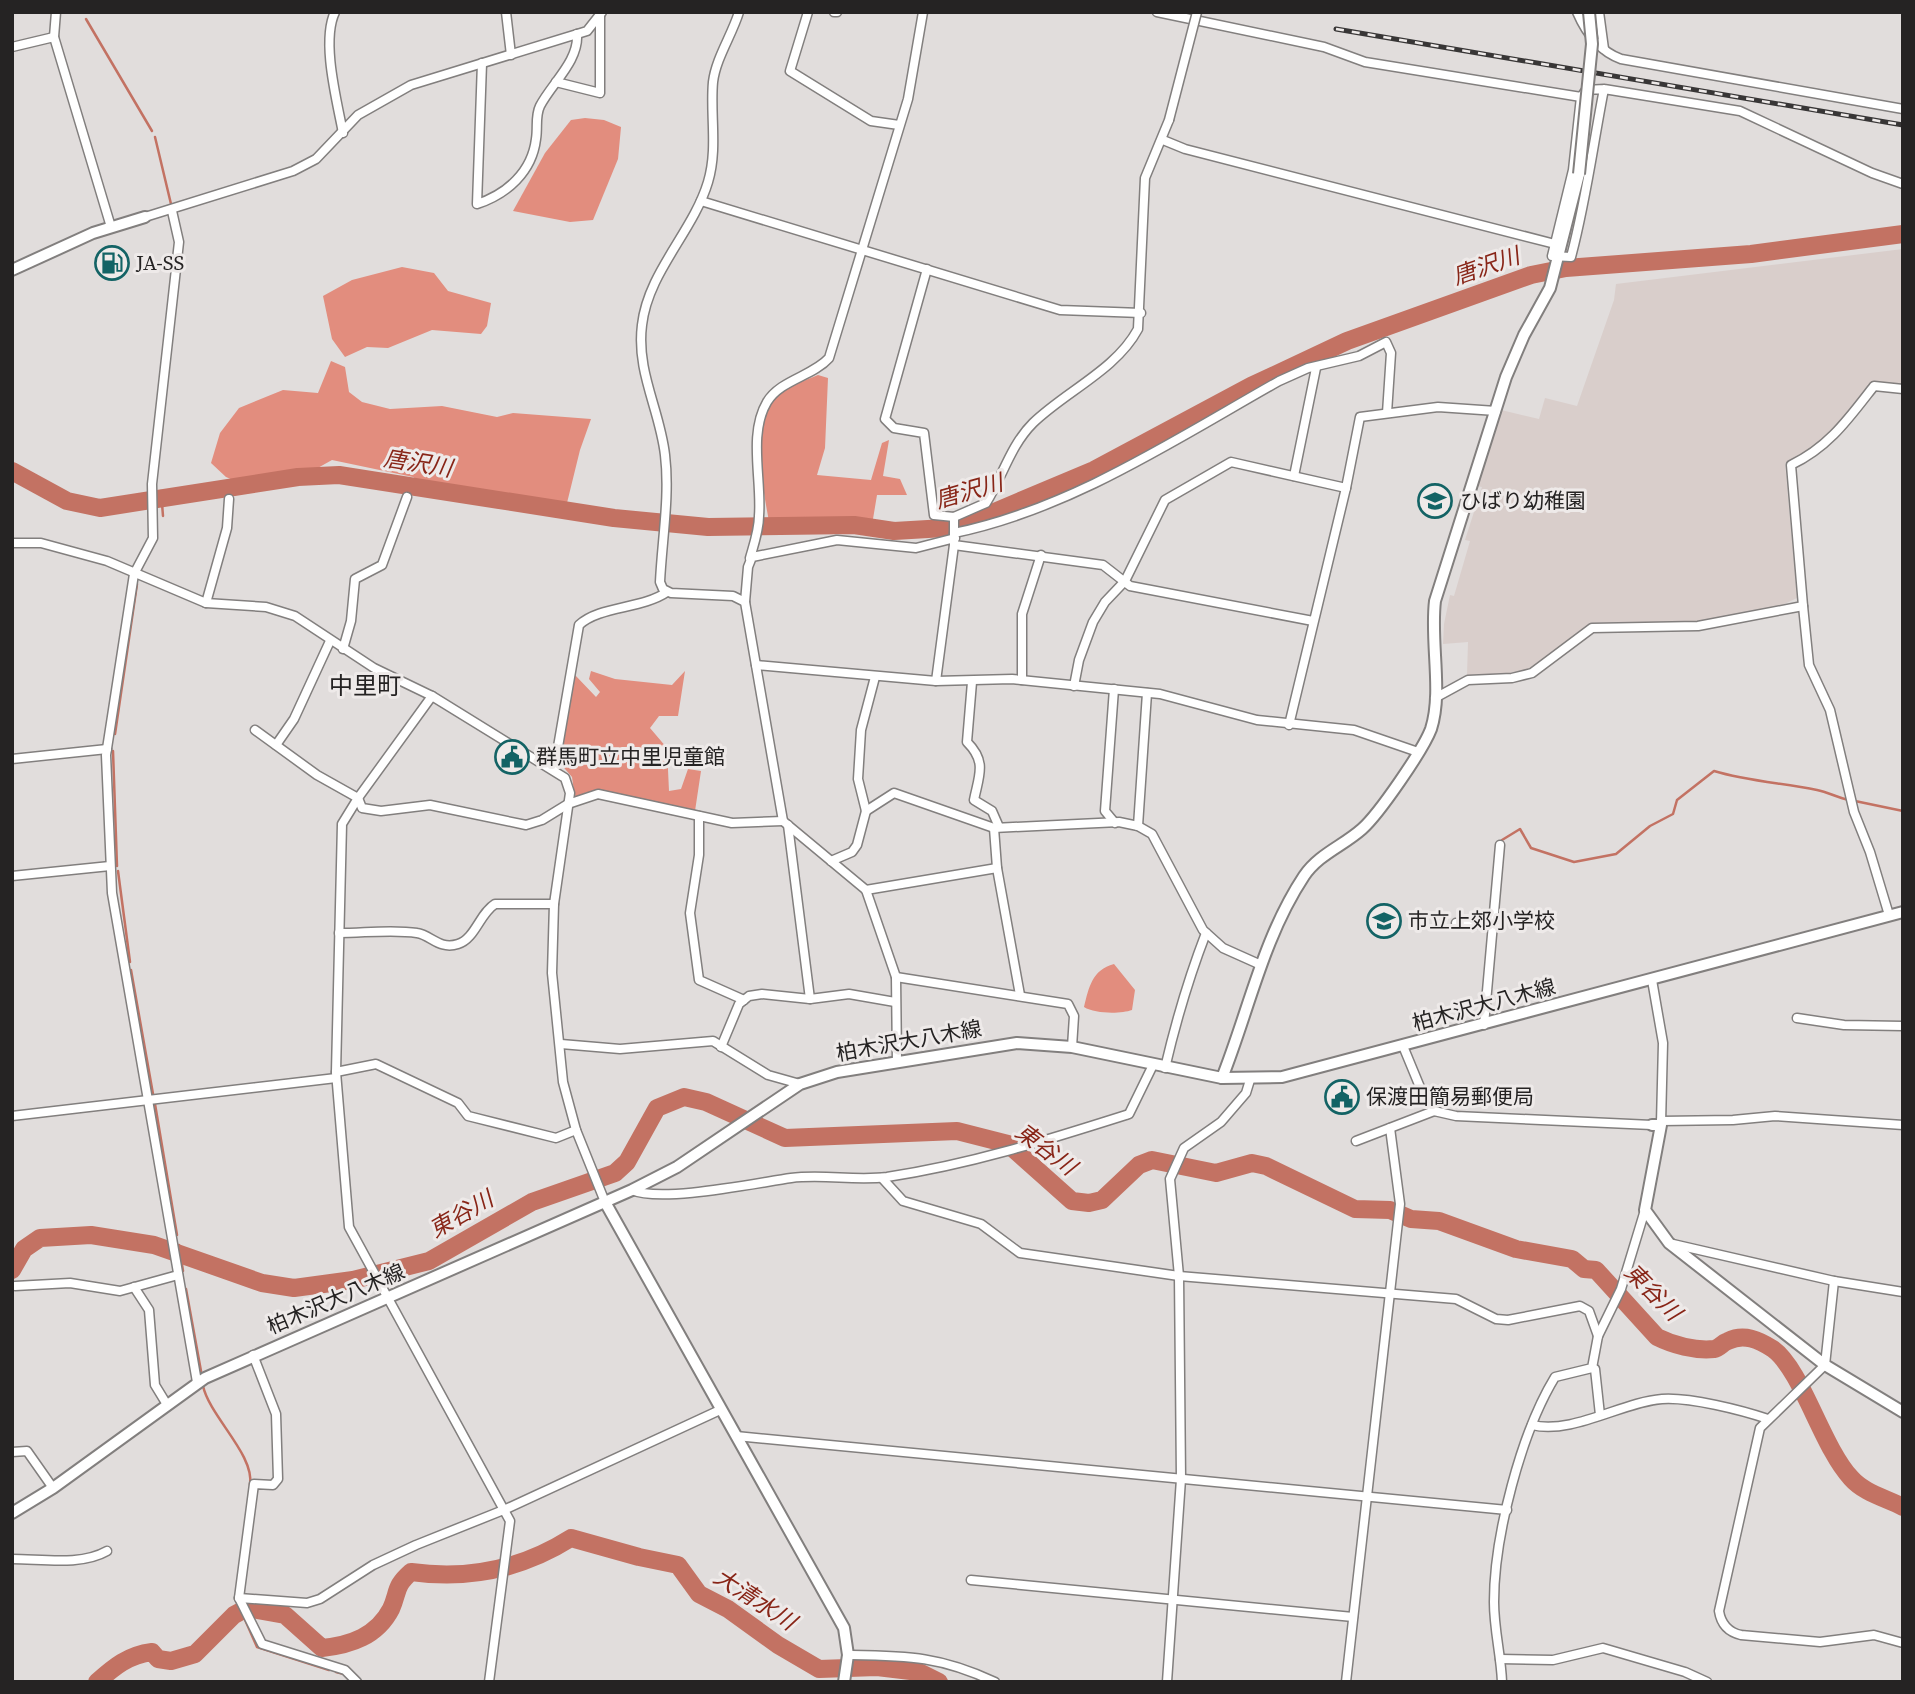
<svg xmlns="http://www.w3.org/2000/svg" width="1915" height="1694" font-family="'Source Serif 4','Noto Sans JP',serif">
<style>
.built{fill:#d9cecb}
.forest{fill:#e28d7e}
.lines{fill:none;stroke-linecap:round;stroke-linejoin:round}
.stream{stroke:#c37263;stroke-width:2.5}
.river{stroke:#c37263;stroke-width:18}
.street-casing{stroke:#827f7e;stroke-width:11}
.secondary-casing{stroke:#827f7e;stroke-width:14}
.street{stroke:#fff;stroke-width:8}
.secondary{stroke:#fff;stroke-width:10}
.rail-casing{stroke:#383636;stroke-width:5}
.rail{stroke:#eeeae9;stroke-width:2.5;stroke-dasharray:8;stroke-linecap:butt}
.street-bridge-casing{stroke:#827f7e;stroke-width:11;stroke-linecap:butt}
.secondary-bridge-casing{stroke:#827f7e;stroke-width:14;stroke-linecap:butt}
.street-bridge{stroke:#fff;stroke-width:8}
.secondary-bridge{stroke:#fff;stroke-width:10}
.labels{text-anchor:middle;stroke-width:6;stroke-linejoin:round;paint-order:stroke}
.poi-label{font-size:21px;fill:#252323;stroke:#eeeae9;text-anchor:start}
.street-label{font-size:21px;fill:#252323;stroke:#eeeae9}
.water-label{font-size:23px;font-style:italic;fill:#882517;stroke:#eeeae9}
.quarter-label{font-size:24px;fill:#252323;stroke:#eeeae9}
</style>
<rect width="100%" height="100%" fill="#e1dddc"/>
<polygon class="built" points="1903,249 1903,385 1871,382 1826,438 1812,451 1785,463 1797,598 1776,608 1697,622 1592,624 1531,669 1511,674 1467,675 1468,642 1443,644 1444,624 1450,595 1454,596 1470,541 1465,540 1482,487 1477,486 1501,410 1539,419 1545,398 1577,406 1614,300 1616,284"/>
<g class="forest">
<polygon points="585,118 604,120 621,127 618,159 593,220 570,222 513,211 545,153 571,120"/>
<polygon points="402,267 434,273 448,291 491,303 487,326 481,334 432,330 388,348 367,347 345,357 332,339 323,296 352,280"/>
<polygon points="331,361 345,367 349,392 362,402 390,409 442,406 497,417 513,413 591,419 580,450 566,507 439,494 413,477 332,460 298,479 247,486 226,477 211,463 220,433 239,408 283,390 318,393"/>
<path d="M818 375 828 378 825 448 817 475 871 480 882 443 889 440 883 476 900 479 907 495H877L873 519 820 528 770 526C764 496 749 422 774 398 786 387 804 381 818 375Z"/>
<polygon points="591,671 615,679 672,685 685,671 678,716 659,716 650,728 667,748 669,791 681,789 688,769 701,771 695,811 587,792 575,798 572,777 559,762 575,675 596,697 600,692 589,679"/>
<path d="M1114 964 1135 990 1132 1010C1121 1014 1095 1014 1084 1007 1089 987 1092 970 1114 964Z"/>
</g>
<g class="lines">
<g class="stream">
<polyline points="86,19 152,131"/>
<polyline points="155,137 171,204"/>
<polyline points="161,491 163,516"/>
<polyline points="115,734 137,584"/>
<polyline points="113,751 117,866"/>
<polyline points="1855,801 1903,811"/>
<path d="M1502 840 1520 829 1531 848 1574 862 1616 854 1650 826 1673 814 1677 800 1714 771C1747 781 1782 783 1817 790 1828 792 1838 798 1849 800"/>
<polyline points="118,871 130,962"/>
<polyline points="131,970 153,1094"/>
<polyline points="155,1104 177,1235"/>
<polyline points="179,1245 183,1271"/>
<polyline points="186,1289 201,1371"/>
<path d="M203 1386C210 1417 255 1455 250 1485"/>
<polyline points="239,1606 257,1647 329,1670"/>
<polyline points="336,1672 344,1674"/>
</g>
<g class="river">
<polyline points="12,471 67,501 100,508 298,477 339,475 614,518 708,527 854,525 894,531 945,528 992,513 1094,470 1251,386 1347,341 1531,275 1566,268 1751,254 1903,234"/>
<path d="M12 1270 24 1249 40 1238 91 1235 154 1245 262 1283 294 1288 353 1280 429 1261 532 1202 615 1173 627 1162 657 1108 684 1097 706 1102 785 1138 957 1131 1008 1144 1072 1201 1089 1203 1102 1200 1139 1165 1152 1160 1216 1173 1252 1163 1266 1166 1355 1209 1390 1210 1411 1219 1439 1221 1516 1249 1572 1259 1584 1269 1596 1270 1657 1337C1673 1345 1695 1351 1714 1349 1720 1348 1722 1343 1728 1341 1744 1333 1759 1340 1773 1349 1802 1370 1822 1447 1851 1478 1864 1493 1886 1498 1903 1507"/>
<path d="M97 1682C114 1667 128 1655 152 1652L158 1659 171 1661 195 1654 234 1615 247 1608 285 1615 322 1648C351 1645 377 1636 391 1609 399 1591 394 1587 411 1572 468 1580 522 1569 571 1538L639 1557 678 1565 699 1594 728 1609 778 1645 819 1669 877 1667 919 1672 939 1682"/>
</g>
<g class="street-casing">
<g id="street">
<polyline points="56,12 54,37 111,227"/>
<path d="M335 12C321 41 337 101 343 133"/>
<polyline points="506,12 511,55"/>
<path d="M739 12C732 35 716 58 713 82 710 115 718 149 708 182 693 232 648 272 642 325 636 372 660 410 665 455 670 496 662 540 660 582L663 589 671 593 733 596 745 602 783 821 866 890 896 977 897 1062"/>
<polyline points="808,12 790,71 871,121 899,125"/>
<polyline points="834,12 837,12"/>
<polyline points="1157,12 1324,47 1365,62 1581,97"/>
<path d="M1577 12C1586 33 1599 51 1621 59L1903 109"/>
<polyline points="1599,12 1604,49"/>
<polyline points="12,47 54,37"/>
<path d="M482 63 477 204C507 194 532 172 536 139 538 127 535 116 540 106 552 83 579 61 577 34"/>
<polyline points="556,82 600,93 600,15"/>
<path d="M1604 89C1593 145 1586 201 1571 257L1552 256 1573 170 1581 97 1586 90 1604 89 1740 111 1872 173 1903 184"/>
<polyline points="1163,140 1185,149 1555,244"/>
<polyline points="701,201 1060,310 1141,313"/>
<polyline points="172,211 179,242 152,484 153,538 134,574 106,755 112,893 197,1382"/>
<polyline points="145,217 293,171 316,159 358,115 411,85 587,31 602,12"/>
<polyline points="927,269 885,419 894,428 924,433 934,515 954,517"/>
<polyline points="1294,476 1316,368"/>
<path d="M954 533C1071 509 1176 439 1279 381L1308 368 1359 356 1386 342 1391 353 1387 413"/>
<polyline points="12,543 41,543 107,561 206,603 266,607 295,616 374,668 432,696 565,778 570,793 554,904 552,973 563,1082 576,1130 605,1202"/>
<polyline points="954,545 1103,565 1130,586 1313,621"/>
<path d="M750 558C754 544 759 530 759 516 762 480 748 434 767 402 780 380 813 376 829 358L908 99 923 12"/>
<polyline points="745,602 748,567 752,557 837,540 916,548 955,538"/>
<polyline points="206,603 227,528 229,499"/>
<polyline points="1803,606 1809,665 1830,710 1854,812 1870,852 1889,915"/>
<polyline points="343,649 351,621 355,579 382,565 407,497"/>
<polyline points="756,665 936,681 1012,679 1160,694 1257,720 1354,730 1418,752"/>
<polyline points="1022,680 1022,614 1041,555"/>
<path d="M936 681 954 545V517L986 503C1003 476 1010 446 1033 423 1066 391 1116 370 1138 329L1145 178 1169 120"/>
<path d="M972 682 967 742C987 762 979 775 974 800L992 811 999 827"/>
<polyline points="1074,686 1079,660 1093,622 1105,602 1125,581 1165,500 1231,462 1346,488"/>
<polyline points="1114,689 1105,811 1115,823"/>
<polyline points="432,696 358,798 342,824 336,1072 349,1227 510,1521 489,1682"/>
<path d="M1435 698 1468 680 1512 678 1532 673 1592 628 1698 626 1803 606 1791 465C1829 447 1849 418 1874 386L1903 389"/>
<polyline points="1289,725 1346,488 1360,417 1438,407 1496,411"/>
<polyline points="255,730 317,775 358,798 362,808 381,811 430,805 526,825 542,820 568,804 598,794 732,823 783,821"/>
<polyline points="276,745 294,719 330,641"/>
<polyline points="12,759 107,749"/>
<path d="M554 770 579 625C599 606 642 609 667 592"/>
<polyline points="866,811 894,793 994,828 1119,822 1138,826 1152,834 1203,930 1223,948 1261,965"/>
<polyline points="699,816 699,855 690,913 699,980 744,1000"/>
<polyline points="788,825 810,999"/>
<polyline points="1138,826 1147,693"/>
<polyline points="994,828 997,868 1020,995"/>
<polyline points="831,861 852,852 857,845 866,811 858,779 861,730 875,677"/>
<polyline points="12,876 110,866"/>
<polyline points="866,890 997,868"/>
<polyline points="1456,923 1495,925"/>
<path d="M339 933C364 933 393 929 417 933 431 935 439 950 458 944 475 939 480 913 495 904H554"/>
<polyline points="896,977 1068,1004 1074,1016 1072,1047"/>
<polyline points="1652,980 1663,1043 1661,1123"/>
<polyline points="1797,1018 1844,1025 1903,1026"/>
<polyline points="1484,1025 1500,845"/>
<polyline points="561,1044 620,1049 713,1041 768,1075 800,1084"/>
<polyline points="1403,1046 1422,1092 1434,1111 1456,1116 1652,1125"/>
<polyline points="721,1047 739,1004 749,996 762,994 810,999 849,994 895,1002"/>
<path d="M1165 1068C1176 1021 1189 977 1206 933"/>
<polyline points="336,1072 376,1064 458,1103 468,1116 556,1138 576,1130"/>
<polyline points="12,1116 336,1078"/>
<polyline points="1661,1121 1733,1120 1775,1116 1903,1125"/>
<polyline points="1356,1141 1434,1111"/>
<polyline points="882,1178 903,1201 981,1224 1020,1253 1179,1276 1456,1299 1496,1319 1508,1320 1580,1306 1589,1311 1598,1336"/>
<path d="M632 1190C661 1203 756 1183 791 1178 823 1174 856 1181 887 1177 972 1164 1047 1140 1129 1114L1153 1065"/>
<polyline points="1673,1244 1834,1281 1903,1292"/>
<path d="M1834 1281 1825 1365 1760 1428 1719 1611C1721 1624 1728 1632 1741 1635L1820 1642 1874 1635 1903 1643"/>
<polyline points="15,1286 70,1283 120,1291 178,1275"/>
<polyline points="134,1287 149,1310 155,1385 166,1403"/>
<polyline points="253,1355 276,1414 278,1479 273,1485 254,1484 239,1598 262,1644 345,1670 357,1682"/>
<polyline points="1592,1368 1595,1369 1600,1415"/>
<path d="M1532 1425C1572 1435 1622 1402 1662 1399 1690 1397 1741 1410 1768 1419"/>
<polyline points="736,1436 1507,1510"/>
<polyline points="12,1452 27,1451 53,1488"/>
<path d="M12 1559C42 1559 81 1566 107 1551"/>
<polyline points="971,1580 1353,1617"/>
<polyline points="239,1598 307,1603 320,1599 373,1565 416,1545 506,1509 720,1410"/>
<path d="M848 1655C908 1656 940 1656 995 1682"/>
<polyline points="1500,1659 1553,1660 1603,1648 1685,1672 1707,1682"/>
<polyline points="1167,1682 1181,1479 1179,1276 1170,1179 1184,1148 1221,1122 1246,1093 1250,1080"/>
<polyline points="1346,1682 1400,1204 1390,1128"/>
<path d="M1502 1682C1501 1655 1494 1630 1494 1602 1494 1536 1521 1433 1555 1377L1592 1368 1598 1336 1621 1289 1645 1210"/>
</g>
</g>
<g class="secondary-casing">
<g id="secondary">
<polyline points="12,270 93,233 145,217"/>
<path d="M1222 1078C1249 1010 1263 938 1304 876 1319 854 1343 846 1362 829 1379 814 1423 750 1431 729 1443 692 1430 642 1435 601L1506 377 1524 335 1550 288 1579 174"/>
<polyline points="1652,1125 1661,1125 1645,1210 1669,1243 1825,1365 1903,1412"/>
<polyline points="605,1202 844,1628 848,1655 844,1682"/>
<polyline points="12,1513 53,1488 205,1378 632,1190 677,1167 800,1084 837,1072 1017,1043 1072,1047 1222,1078 1282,1077 1903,912"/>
</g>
</g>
<use href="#street" class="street"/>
<use href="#secondary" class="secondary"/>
<g class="rail-casing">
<polyline id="rail" points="1336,29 1903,125"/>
</g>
<use href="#rail" class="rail"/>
<g class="street-bridge-casing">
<polyline id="street-bridge" points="1169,120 1197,12"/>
</g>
<g class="secondary-bridge-casing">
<polyline id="secondary-bridge" points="1579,174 1592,44 1589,12"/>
</g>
<use href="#street-bridge" class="street-bridge"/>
<use href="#secondary-bridge" class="secondary-bridge"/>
</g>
<defs>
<g id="fuel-ring" transform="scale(1.75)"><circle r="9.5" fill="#eeeae9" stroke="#136365" stroke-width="1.5"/><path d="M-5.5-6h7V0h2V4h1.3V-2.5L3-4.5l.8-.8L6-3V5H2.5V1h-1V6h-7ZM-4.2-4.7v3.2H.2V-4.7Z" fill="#136365"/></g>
<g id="school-ring" transform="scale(1.75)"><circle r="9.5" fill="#eeeae9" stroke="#136365" stroke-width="1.5"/><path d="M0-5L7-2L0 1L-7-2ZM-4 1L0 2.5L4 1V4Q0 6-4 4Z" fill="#136365"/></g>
<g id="civic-ring" transform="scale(1.75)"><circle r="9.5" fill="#eeeae9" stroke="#136365" stroke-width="1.5"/><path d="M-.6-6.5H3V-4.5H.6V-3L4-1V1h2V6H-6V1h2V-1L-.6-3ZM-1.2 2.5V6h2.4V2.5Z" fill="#136365"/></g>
</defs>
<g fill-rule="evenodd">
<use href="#fuel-ring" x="112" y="263"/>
<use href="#school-ring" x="1435" y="501"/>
<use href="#civic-ring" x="512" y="757"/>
<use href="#school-ring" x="1384" y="921"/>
<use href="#civic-ring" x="1342" y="1097"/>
</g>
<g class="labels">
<g class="poi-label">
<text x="136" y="270">JA-SS</text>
<text x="1460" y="508">ひばり幼稚園</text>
<text x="536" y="764">群馬町立中里児童館</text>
<text x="1408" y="928">市立上郊小学校</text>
<text x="1366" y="1104">保渡田簡易郵便局</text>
</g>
<g class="street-label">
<text transform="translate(1484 1005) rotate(-15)" y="7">柏木沢大八木線</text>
<text transform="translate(909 1041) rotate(-10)" y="7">柏木沢大八木線</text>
<text transform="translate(336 1299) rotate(-23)" y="7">柏木沢大八木線</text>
</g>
<g class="water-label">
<text transform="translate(1486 266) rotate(-19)" y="8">唐沢川</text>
<text transform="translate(418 463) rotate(9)" y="8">唐沢川</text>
<text transform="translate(969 491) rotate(-16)" y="8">唐沢川</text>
<text transform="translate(1046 1149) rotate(37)" y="8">東谷川</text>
<text transform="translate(461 1214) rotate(-30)" y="8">東谷川</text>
<text transform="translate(1653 1292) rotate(45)" y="8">東谷川</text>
<text transform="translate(755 1599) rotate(33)" y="8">大清水川</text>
</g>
<g class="quarter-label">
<text x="365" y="694">中里町</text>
</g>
</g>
<rect width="1915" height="1694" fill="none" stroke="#252323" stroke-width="28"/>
</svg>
